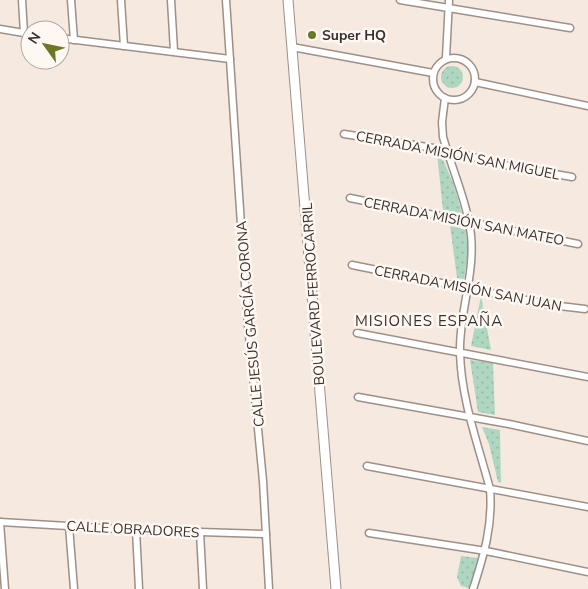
<svg xmlns="http://www.w3.org/2000/svg" width="588" height="589" font-family="'Nunito Sans',sans-serif">
<style>
.grass{fill:url(#grass-dots)}
.lines{fill:none;stroke-linecap:round;stroke-linejoin:round}
.minor-casing{stroke:#9c9088;stroke-width:9}
.secondary-casing{stroke:#9c9088;stroke-width:11}
.minor{stroke:#fff;stroke-width:6}
.secondary{stroke:#fff;stroke-width:9}
.poi-dot{fill:#6b7824;stroke:#fff7f2;stroke-width:2}
.labels{text-anchor:middle;stroke-width:5;stroke-linejoin:round;paint-order:stroke}
.poi-label{font-size:14px;font-weight:bold;fill:#36312d;stroke:#fff7f2;text-anchor:start}
.street-label{font-size:14px;fill:#36312d;stroke:#fff7f2}
.neighbourhood-label{font-size:15px;letter-spacing:1px;fill:#36312d;stroke:#fff7f2}
</style>
<defs>
<pattern id="grass-dots" width="8" height="8" patternUnits="userSpaceOnUse" patternTransform="scale(1.25)"><rect width="8" height="8" fill="#afd6c1"/><path d="M2 2h.1M6 6h.1" fill="none" stroke="#97b8a6" stroke-width="1.8" stroke-linecap="round"/></pattern>
</defs>
<rect width="100%" height="100%" fill="#f6e9e0"/>
<g class="grass">
<circle cx="452" cy="77" r="11"/>
<polygon points="437,154 441,155 454,185 462,214 443,210"/>
<polygon points="450,225 466,230 468,253 464,279 457,278"/>
<polygon points="481,296 491,350 471,346"/>
<polygon points="470,360 493,363 495,415 478,412"/>
<polygon points="482,427 500,430 501,483 498,482 489,444"/>
<polygon points="461,556 478,558 470,588 461,586 457,577"/>
</g>
<g class="lines">
<g class="minor-casing">
<g id="minor">
<polyline points="22,0 24,33"/>
<polyline points="71,0 74,40"/>
<polyline points="121,0 124,46"/>
<polyline points="171,0 174,51"/>
<polyline points="226,0 247,314 263,481 269,589"/>
<polyline points="400,0 570,28"/>
<polyline points="0,29 30,34"/>
<polyline points="60,38 230,59"/>
<polyline points="292,47 433,73"/>
<circle cx="454" cy="79" r="21"/>
<polyline points="446,58 449,0"/>
<polyline points="475,82 588,106"/>
<path d="M445 98 442 122 443 137C452 169 467 202 471 235 475 275 459 313 460 352 461 399 478 444 490 489 493 525 484 555 473 589"/>
<polyline points="344,134 446,150 504,165 572,177"/>
<polyline points="350,198 578,244"/>
<polyline points="352,265 551,305 585,309"/>
<polyline points="357,333 588,377"/>
<polyline points="358,397 509,424 588,441"/>
<polyline points="367,466 588,507"/>
<polyline points="0,522 136,530 266,534"/>
<polyline points="0,522 5,589"/>
<polyline points="69,526 74,589"/>
<polyline points="136,530 139,589"/>
<polyline points="200,532 203,589"/>
<polyline points="369,533 486,551 588,572"/>
</g>
</g>
<g class="secondary-casing">
<polyline id="secondary" points="288,0 336,589"/>
</g>
<use href="#minor" class="minor"/>
<use href="#secondary" class="secondary"/>
</g>
<circle class="poi-dot" cx="312" cy="35" r="5"/>
<g class="labels">
<g class="poi-label">
<text x="322" y="40">Super HQ</text>
</g>
<g class="street-label">
<text transform="translate(458 155) rotate(11)" y="5">CERRADA MISIÓN SAN MIGUEL</text>
<text transform="translate(464 221) rotate(11)" y="5">CERRADA MISIÓN SAN MATEO</text>
<text transform="translate(468 288) rotate(11)" y="5">CERRADA MISIÓN SAN JUAN</text>
<text transform="translate(313 294) rotate(-94)" y="5">BOULEVARD FERROCARRIL</text>
<text transform="translate(250 324) rotate(-95)" y="5">CALLE JESÚS GARCÍA CORONA</text>
<text transform="translate(133 529) rotate(3)" y="5">CALLE OBRADORES</text>
</g>
<g class="neighbourhood-label">
<text x="429" y="326">MISIONES ESPAÑA</text>
</g>
</g>
<g transform="translate(45 45) rotate(303)"><circle r="24" fill="#fff7f2" stroke="#afa8a3"/>
<path d="M0-4L9 19L0 12L-9 19Z" fill="#6b7824"/>
<text y="-8" font-size="14" font-weight="bold" text-anchor="middle" fill="#36312d">N</text>
</g>
</svg>
